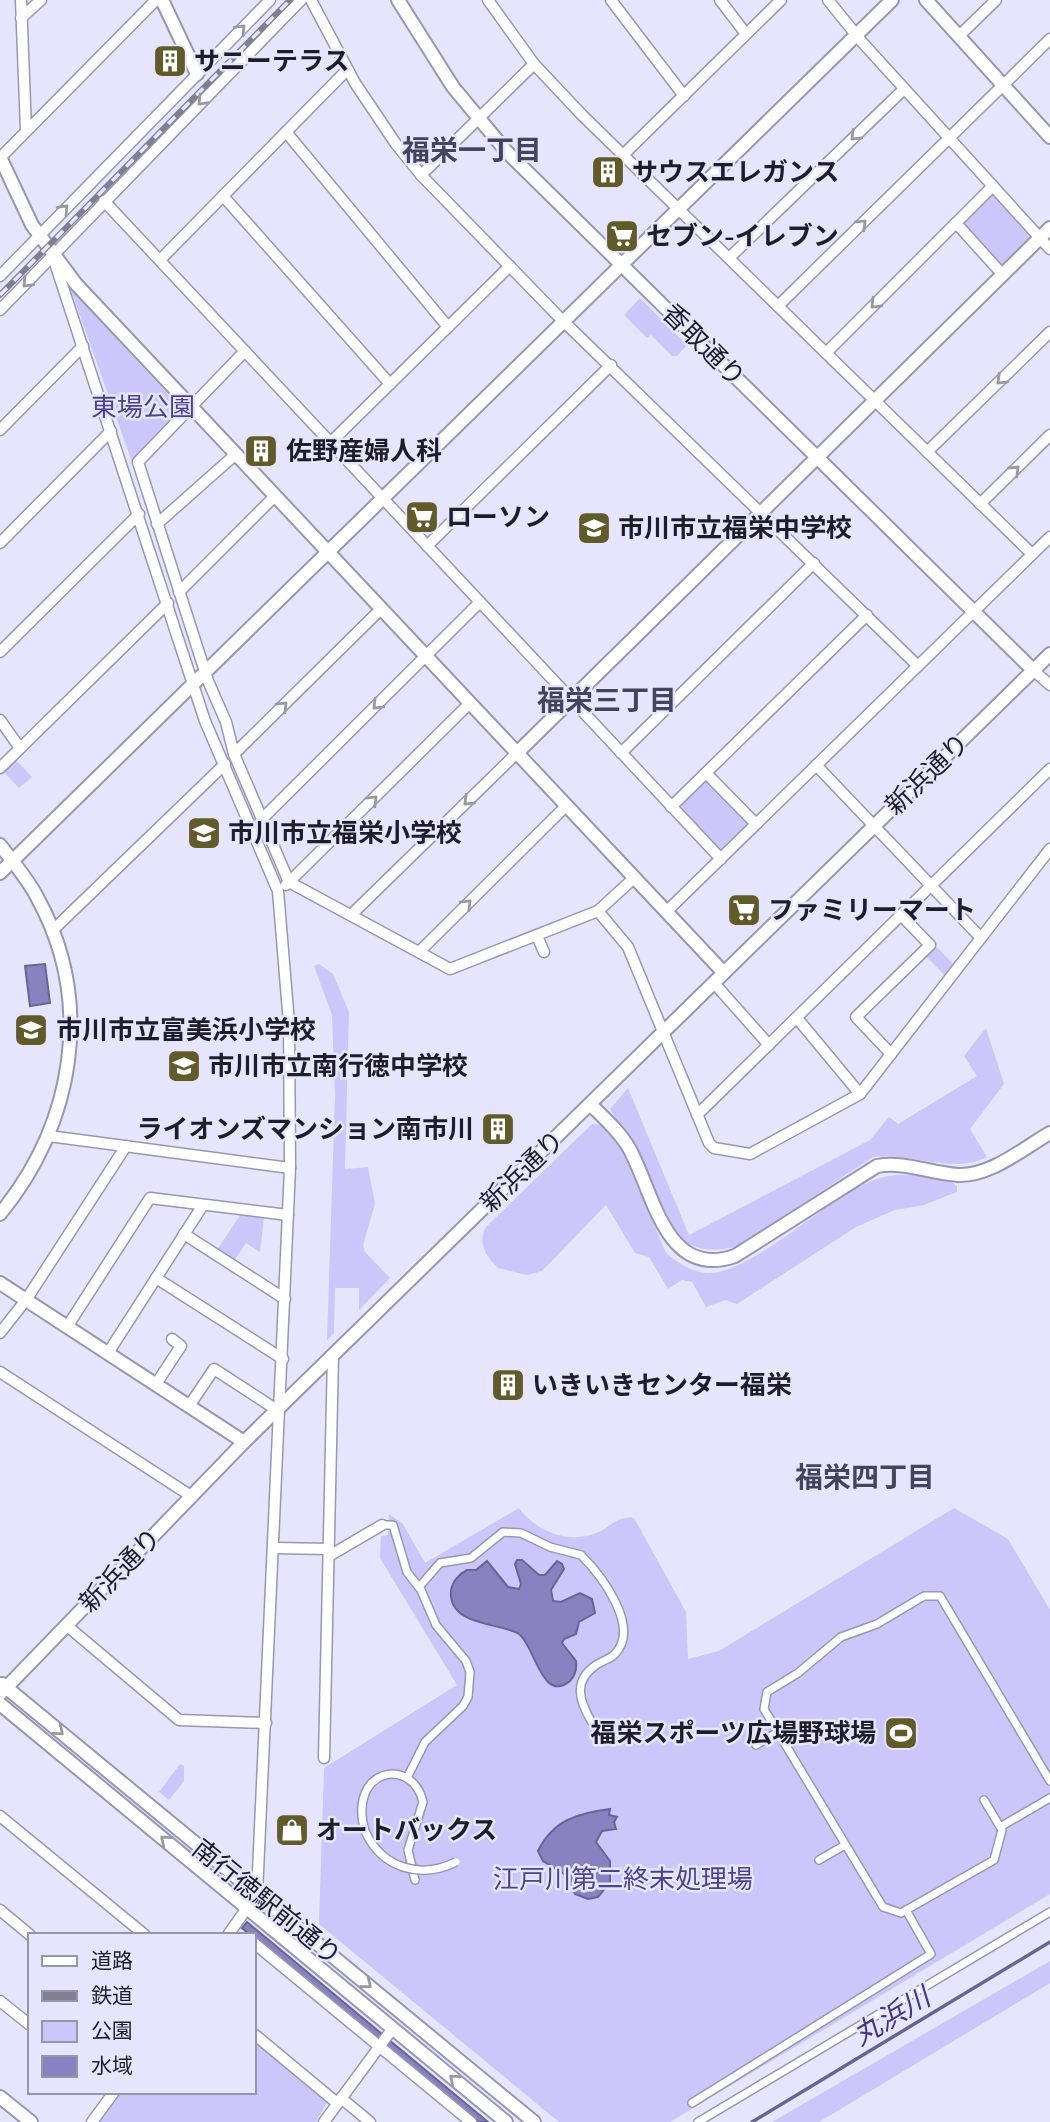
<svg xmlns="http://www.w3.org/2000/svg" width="1050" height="2122" font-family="'Exo 2','Noto Sans JP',sans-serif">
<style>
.green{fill:#ccc6fa}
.water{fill:#8a82c0;stroke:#6a6492;stroke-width:2}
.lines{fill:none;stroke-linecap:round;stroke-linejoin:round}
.stream{stroke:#6a6492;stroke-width:3.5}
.pedestrian-casing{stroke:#9996b3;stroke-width:10}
.minor-casing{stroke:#9996b3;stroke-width:13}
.tertiary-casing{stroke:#9996b3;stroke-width:16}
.pedestrian{stroke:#fff;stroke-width:7}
.minor{stroke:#fff;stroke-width:10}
.tertiary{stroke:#fff;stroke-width:12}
.rail-casing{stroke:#817f91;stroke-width:6}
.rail{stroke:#e7e5fe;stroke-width:3.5;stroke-dasharray:10;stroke-linecap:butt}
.pedestrian-bridge-casing{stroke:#9996b3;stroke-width:10;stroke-linecap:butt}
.pedestrian-bridge{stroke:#fff;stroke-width:7}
.oneway{stroke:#9a999e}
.labels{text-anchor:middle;stroke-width:5;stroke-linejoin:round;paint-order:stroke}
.poi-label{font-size:26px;font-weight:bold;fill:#1f1d28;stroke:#e7e5fe;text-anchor:start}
.street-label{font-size:26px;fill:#1f1d28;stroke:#e7e5fe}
.park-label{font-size:26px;fill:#50418e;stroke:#e7e5fe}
.neighbourhood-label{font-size:28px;font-weight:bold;fill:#46445c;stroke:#e7e5fe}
.water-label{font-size:28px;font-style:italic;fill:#443480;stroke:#e7e5fe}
</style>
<rect width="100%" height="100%" fill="#e7e5fe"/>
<g class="green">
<polygon points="989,195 995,196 1029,234 1029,238 1003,264 998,264 963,226 964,221"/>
<polygon points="71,290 180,407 180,410 132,462"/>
<polygon points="640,298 687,345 677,356 672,356 651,335 647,338 624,315"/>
<polygon points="16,760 32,777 19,788 3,771"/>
<polygon points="705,780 709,780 747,820 747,825 723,849 718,849 682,809 682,803"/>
<polygon points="935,945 954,965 945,976 925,955"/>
<polygon points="319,964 333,974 349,1012 345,1169 368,1167 375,1204 363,1245 365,1252 390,1278 359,1310 359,1288 335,1288 334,1333 327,1340 335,1096 332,1015 314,966"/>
<path d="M986 1028 1004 1084 970 1129 987 1157C954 1175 910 1152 873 1157L739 1246C714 1252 693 1253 675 1232L639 1155 610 1109 628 1088 689 1235 870 1140 889 1117 898 1124 977 1076 964 1056Z"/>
<path d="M592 1124 601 1125 622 1151 666 1253C677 1263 694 1273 709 1273 754 1273 829 1195 877 1179 901 1170 926 1177 951 1182L957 1186V1192L924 1205 895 1210 856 1227 737 1304 725 1300 706 1307 692 1282 682 1280 668 1289 649 1257 635 1253 606 1205 542 1271 527 1275 498 1268C486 1256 477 1243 486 1227Z"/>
<polygon points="241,1214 264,1217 260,1252 246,1243 234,1261 217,1250"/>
<path d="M519 1508C536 1532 570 1545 599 1532 611 1526 619 1515 634 1518L686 1612 688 1659 719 1651 954 1508 1008 1539 1050 1610V1894L670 2122H559L319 1924 324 1768 457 1685 380 1558 381 1536 388 1535 389 1514 403 1524 425 1563Z"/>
<polygon points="180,1764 184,1766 184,1781 169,1800 159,1792"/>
<polygon points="1050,1961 1050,1983 819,2122 772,2122"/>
<polygon points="254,2041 327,2102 316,2122 98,2122 119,2092 254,2092"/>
</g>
<g class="water">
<polygon points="45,964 50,1003 30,1006 25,966"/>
<path d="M517 1560H522L539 1575H545L557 1561 562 1564 564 1569 551 1590 553 1601 561 1602 580 1593 592 1599 595 1613 579 1622 576 1634 564 1639 562 1643 576 1661C577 1669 576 1675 570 1681 542 1704 535 1646 519 1634 504 1623 448 1627 451 1591 452 1582 459 1574 467 1570H476L487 1561 508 1587 519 1589 521 1584 515 1564Z"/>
<path d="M610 1809 609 1815 617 1817 614 1822 616 1829 602 1831 596 1842 610 1861V1882L598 1897 588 1899 575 1894 564 1874 543 1861 538 1851C553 1820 578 1813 610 1809Z"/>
<polygon points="247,1922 488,2122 476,2122 242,1928"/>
</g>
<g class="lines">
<polyline class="stream" points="752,2122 1050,1942"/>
<g class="pedestrian-casing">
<g id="pedestrian">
<polyline points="382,1525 393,1525 407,1572 421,1590 436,1625 466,1661 470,1672 468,1697 463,1706 425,1742 407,1778"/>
<path d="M419 1587 440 1563 471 1558 503 1532 521 1533 550 1547 581 1555C601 1575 641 1627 615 1654 610 1659 602 1661 596 1665 573 1681 579 1700 591 1721"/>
<polyline points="756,1745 778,1732"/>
<polyline points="984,1800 1002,1830 994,1860 901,1913 883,1907 764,1709 767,1692 798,1673 841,1637 877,1624 924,1596 940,1596 1050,1781"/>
<polyline points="1000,1827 1050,1798"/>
<path d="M365 1831C347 1769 412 1755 423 1802L408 1850 415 1880"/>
<polyline points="819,1860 845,1845"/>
<polyline points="692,2103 931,1954 906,1910"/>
<polyline points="698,2122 1050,1912"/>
</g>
</g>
<g class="minor-casing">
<g id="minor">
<polyline points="21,0 26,131"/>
<polyline points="311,0 355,83 396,144 421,175 558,316 918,666"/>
<polyline points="488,0 534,64 582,115 1032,554"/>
<polyline points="611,0 684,96"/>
<polyline points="720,0 746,34"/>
<polyline points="828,0 862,42 1050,249"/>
<polyline points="21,18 41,0"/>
<polyline points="959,36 996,0"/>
<polyline points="286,132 448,327"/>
<polyline points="623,155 781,0"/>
<polyline points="0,158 156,0"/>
<polyline points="421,175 534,64"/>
<polyline points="223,196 390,384"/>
<polyline points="104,201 721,859"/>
<polyline points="956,223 1003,275"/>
<polyline points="52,254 205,721 278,891 289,1023 290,1168 257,1894"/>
<polyline points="729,258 904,89"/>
<polyline points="160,260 347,70"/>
<polyline points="0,276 270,0"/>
<polyline points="778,306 1050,39"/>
<polyline points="0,310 301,0"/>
<polyline points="245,351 138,462 208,681 226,722 234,754 289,882 450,969 598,911 634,878"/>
<polyline points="826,353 993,186"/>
<polyline points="0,430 83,346"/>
<polyline points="331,442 510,266"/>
<polyline points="927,452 1050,332"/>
<polyline points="980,504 1050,435"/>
<polyline points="157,524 236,454"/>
<polyline points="0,543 111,431"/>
<polyline points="427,546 611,365"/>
<polyline points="179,592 275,496"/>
<polyline points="0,652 139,514"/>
<polyline points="1033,670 1050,685"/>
<polyline points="0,720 20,748"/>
<polyline points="621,753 814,563"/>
<polyline points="234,754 381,609"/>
<polyline points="816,765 981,938"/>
<polyline points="0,768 168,603"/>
<polyline points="706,773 756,824"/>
<polyline points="671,807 867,615"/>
<polyline points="262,819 480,602"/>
<polyline points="286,885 470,703"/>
<polyline points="598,911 628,947 709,1143 714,1148 750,1154 860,1094 1050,849"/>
<polyline points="666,912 1050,537"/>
<polyline points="352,914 517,753"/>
<polyline points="52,931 225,764"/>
<polyline points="537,936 544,952"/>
<polyline points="419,952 566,806"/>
<polyline points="714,983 769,1045"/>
<polyline points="797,1018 860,1094"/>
<polyline points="891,1054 856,1017 930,945 901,915"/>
<polyline points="697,1115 1050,769"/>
<polyline points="49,1136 290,1168"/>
<polyline points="184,1234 285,1299"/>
<polyline points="156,1278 283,1359"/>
<polyline points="67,1327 150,1198 288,1215"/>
<polyline points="0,1333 26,1300 126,1146"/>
<polyline points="108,1353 203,1205"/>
<polyline points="0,1372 191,1496"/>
<polyline points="156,1384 181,1346 172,1339"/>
<polyline points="189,1406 214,1369 277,1410"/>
<polyline points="274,1548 329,1549"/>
<polyline points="329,1556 382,1525"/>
<polyline points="66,1625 179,1720 266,1723"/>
<polyline points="324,1758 333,1356"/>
<polyline points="0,1816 145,1935"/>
<polyline points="0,1910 30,1935"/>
<polyline points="228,1935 247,1908"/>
<polyline points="254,1943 471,2122"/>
<polyline points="0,2001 30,2025"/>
<polyline points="254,2034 337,2103"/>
<polyline points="341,2098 370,2122"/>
<polyline points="92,2122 114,2092"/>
<polyline points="324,2122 393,2028"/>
</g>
</g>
<g class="tertiary-casing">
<g id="tertiary">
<polyline points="162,0 197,74"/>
<polyline points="398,0 453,87 506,151 1033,670"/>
<polyline points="926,0 1050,137"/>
<polyline points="0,157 32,225 76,284 724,973"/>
<polyline points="517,753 1050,228"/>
<path d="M0 845C13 862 27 878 37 897 95 1002 74 1124 0 1214"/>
<polyline points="0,873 892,0"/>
<path d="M590 1104C604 1118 619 1131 629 1148 654 1193 665 1280 735 1256L877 1166C904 1161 930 1173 958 1175 991 1176 1022 1149 1050 1133"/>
<polyline points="0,1283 244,1442"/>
<polyline points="2,1684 534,2122"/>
<polyline points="0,1694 244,1442 1050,654"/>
<polyline points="0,1704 506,2122"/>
<polyline points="0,2097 31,2122"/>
</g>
</g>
<use href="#pedestrian" class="pedestrian"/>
<use href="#minor" class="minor"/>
<use href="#tertiary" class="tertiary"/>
<g class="rail-casing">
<polyline id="rail" points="0,295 290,0"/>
</g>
<use href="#rail" class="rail"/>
<g class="pedestrian-bridge-casing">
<path id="pedestrian-bridge" d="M365 1831C382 1869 421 1879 456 1862"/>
</g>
<use href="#pedestrian-bridge" class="pedestrian-bridge"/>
</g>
<defs><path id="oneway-chevron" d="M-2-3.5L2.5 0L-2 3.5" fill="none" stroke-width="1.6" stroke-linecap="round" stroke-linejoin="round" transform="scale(1.75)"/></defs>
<g class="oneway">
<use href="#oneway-chevron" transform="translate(241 29) rotate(-46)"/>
<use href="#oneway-chevron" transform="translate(202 101) rotate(134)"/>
<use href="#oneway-chevron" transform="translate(855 136) rotate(136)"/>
<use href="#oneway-chevron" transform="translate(64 209) rotate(-46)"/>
<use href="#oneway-chevron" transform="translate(862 224) rotate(-44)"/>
<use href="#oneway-chevron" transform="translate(27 283) rotate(134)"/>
<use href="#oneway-chevron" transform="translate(875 304) rotate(135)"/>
<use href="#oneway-chevron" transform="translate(1001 380) rotate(136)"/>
<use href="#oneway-chevron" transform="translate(1015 470) rotate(-44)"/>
<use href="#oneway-chevron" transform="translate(377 705) rotate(135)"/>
<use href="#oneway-chevron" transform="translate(283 706) rotate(-45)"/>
<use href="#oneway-chevron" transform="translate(373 800) rotate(-45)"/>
<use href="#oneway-chevron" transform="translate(468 801) rotate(136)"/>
<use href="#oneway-chevron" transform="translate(467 904) rotate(-45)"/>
<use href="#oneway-chevron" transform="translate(59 1731) rotate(40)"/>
<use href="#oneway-chevron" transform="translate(165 1840) rotate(-140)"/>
<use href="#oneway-chevron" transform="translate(367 1984) rotate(39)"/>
<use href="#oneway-chevron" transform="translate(454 2079) rotate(-140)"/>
</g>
<defs>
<g id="building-square" transform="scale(1.75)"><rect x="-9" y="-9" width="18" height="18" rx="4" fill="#605b28" stroke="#e7e5fe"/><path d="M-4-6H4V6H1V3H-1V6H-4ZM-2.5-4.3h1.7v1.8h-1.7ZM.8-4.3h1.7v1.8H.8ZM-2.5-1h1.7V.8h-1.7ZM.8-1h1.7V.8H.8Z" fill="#fff"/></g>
<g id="supermarket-square" transform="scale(1.75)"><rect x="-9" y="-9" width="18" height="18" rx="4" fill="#605b28" stroke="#e7e5fe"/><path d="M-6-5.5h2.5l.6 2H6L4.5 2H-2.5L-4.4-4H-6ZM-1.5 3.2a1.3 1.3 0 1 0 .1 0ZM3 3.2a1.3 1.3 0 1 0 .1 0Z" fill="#fff"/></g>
<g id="school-square" transform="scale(1.75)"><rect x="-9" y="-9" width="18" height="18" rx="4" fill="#605b28" stroke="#e7e5fe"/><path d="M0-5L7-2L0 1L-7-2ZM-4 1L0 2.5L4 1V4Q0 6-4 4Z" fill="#fff"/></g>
<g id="stadium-square" transform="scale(1.75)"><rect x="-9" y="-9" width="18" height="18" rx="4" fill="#605b28" stroke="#e7e5fe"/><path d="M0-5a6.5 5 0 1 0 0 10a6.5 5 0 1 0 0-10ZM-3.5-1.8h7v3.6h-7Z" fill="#fff"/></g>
<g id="shop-square" transform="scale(1.75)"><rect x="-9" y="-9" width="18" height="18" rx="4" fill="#605b28" stroke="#e7e5fe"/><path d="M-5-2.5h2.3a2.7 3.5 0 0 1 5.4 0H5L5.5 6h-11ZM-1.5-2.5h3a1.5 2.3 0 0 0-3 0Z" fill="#fff"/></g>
</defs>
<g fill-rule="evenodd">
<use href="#building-square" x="170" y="61"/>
<use href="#building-square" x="608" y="172"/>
<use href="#supermarket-square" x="622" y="236"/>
<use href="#building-square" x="261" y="451"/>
<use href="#supermarket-square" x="422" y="517"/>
<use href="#school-square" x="594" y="528"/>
<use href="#school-square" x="204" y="833"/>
<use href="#supermarket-square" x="744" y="910"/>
<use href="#school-square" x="31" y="1030"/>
<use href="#school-square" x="184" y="1066"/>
<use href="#building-square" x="498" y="1129"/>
<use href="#building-square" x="508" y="1385"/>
<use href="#stadium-square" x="901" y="1733"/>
<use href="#shop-square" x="292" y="1830"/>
</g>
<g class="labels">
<g class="poi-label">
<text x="194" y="70">サニーテラス</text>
<text x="632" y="181">サウスエレガンス</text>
<text x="646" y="245">セブン-イレブン</text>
<text x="286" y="460">佐野産婦人科</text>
<text x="446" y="526">ローソン</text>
<text x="618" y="537">市川市立福栄中学校</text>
<text x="228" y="842">市川市立福栄小学校</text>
<text x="768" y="919">ファミリーマート</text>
<text x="56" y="1039">市川市立富美浜小学校</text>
<text x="208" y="1075">市川市立南行徳中学校</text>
<text x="474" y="1138" text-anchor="end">ライオンズマンション南市川</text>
<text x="532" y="1394">いきいきセンター福栄</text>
<text x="876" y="1742" text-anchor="end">福栄スポーツ広場野球場</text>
<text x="316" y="1839">オートバックス</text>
</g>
<g class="street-label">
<text transform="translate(704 345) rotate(45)" y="9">香取通り</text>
<text transform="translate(927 774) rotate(-44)" y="9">新浜通り</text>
<text transform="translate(522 1171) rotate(-44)" y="9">新浜通り</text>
<text transform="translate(120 1570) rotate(-46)" y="9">新浜通り</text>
<text transform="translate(267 1902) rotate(39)" y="9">南行徳駅前通り</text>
</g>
<g class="park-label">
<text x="143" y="416">東場公園</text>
<text x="623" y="1888">江戸川第二終末処理場</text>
</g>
<g class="neighbourhood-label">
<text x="472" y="160">福栄一丁目</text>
<text x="607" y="710">福栄三丁目</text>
<text x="865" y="1487">福栄四丁目</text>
</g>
<g class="water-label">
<text transform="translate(891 2016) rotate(-31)" y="10">丸浜川</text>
</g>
</g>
<rect x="28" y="1933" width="228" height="161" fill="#e7e5fe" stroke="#9795a8" stroke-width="2"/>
<rect x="42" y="1956" width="35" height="10" fill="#ffffff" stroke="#9795a8" stroke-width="2"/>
<text x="91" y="1968" font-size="21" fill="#1f1d28">道路</text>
<rect x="42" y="1991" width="35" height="10" fill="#817f91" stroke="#9795a8" stroke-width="2"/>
<text x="91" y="2003" font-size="21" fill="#1f1d28">鉄道</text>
<rect x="42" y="2021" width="35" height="21" fill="#ccc6fa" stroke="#9795a8" stroke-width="2"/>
<text x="91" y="2038" font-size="21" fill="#1f1d28">公園</text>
<rect x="42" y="2056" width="35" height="21" fill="#8a82c0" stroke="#9795a8" stroke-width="2"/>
<text x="91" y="2073" font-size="21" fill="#1f1d28">水域</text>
</svg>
